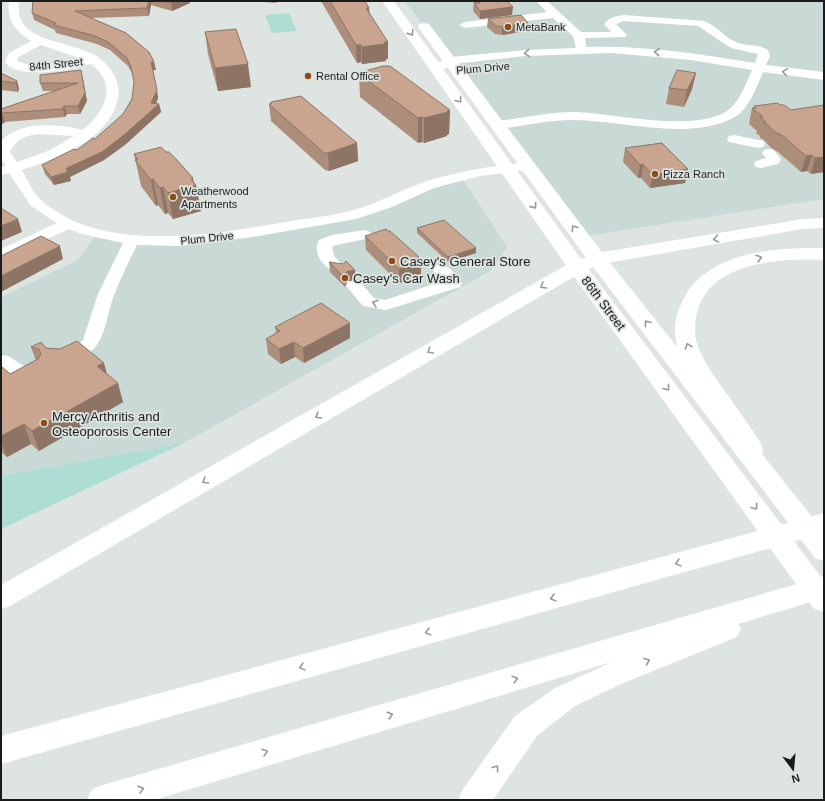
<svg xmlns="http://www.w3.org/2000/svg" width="825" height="801" font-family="Helvetica,sans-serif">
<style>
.built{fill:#c9dad6}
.green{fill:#adddd3}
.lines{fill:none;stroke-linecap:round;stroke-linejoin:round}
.minor{fill:#fff;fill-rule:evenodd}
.major{fill:#fff;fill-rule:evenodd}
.highway{fill:#fff;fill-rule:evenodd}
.wall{fill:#ad8e7b}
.shaded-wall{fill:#8d7464}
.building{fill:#c9a58f;stroke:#8d7464}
.oneway{stroke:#989999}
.poi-dot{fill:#8d4b18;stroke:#dde4e2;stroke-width:1.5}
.labels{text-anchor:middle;stroke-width:3.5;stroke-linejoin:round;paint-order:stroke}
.far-poi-label{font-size:11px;fill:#1a1c1c;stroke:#dde4e2;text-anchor:start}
.far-street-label{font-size:11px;fill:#1a1c1c;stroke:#dde4e2}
.poi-label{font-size:13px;fill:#1a1c1c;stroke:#dde4e2;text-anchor:start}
.street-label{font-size:13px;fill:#1a1c1c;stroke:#dde4e2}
</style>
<rect width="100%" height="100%" fill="#dde4e2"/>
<g class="built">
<polygon points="405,1 824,1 824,199 580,237"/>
<polygon points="461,176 507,247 490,271 184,443 1,476 1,297 78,260 97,233 145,241 334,219"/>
</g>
<g class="green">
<polygon points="289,13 297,31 272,33 265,15"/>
<polygon points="184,443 1,529 1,476"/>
</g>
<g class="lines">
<g class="minor">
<path d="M9 1H19C18 12 19 21 28 29 45 43 70 43 90 53 92 54 97 55 98 57 111 67 121 81 118 98 110 140 57 158 22 170 27 180 33 192 41 200 102 255 213 234 286 222 309 218 332 216 354 210 379 203 401 190 424 182 458 171 493 166 528 162L533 163 535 166 533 169 528 170 480 176 434 188 392 207 356 219 253 237 180 246 137 245C129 261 121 278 114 295 104 322 107 347 77 361 70 364 65 366 57 364L54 360 57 356 75 348 83 340 98 294 123 243 82 234 69 229 1 260V249L57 223 31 206 9 173 1 175V167L6 166 1 159V142C17 120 60 124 83 130 105 111 119 86 91 64 72 69 19 81 5 62L9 53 31 41C16 32 6 20 9 1ZM41 45 82 59C63 63 35 70 17 61L18 57ZM38 134 74 136 48 151 17 162 10 152C16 139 25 136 38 134Z"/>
<path d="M536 1H547L581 32H611L604 24C610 17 616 16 624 15L704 21C717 26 725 38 738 43 748 46 758 44 768 50L770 56 766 65 824 72V80L763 72C757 86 749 109 735 117 690 142 622 120 573 120 548 120 523 126 498 129L493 128 491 125 493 122 498 121C523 118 548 112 574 112 614 113 693 133 727 111 740 102 746 83 752 70L691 60 611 53 526 56 453 64 436 73 432 72 430 69 432 66 450 57 526 50 576 48 573 36 553 18 465 28 459 25 465 22 547 12ZM624 21 698 26 731 48 758 54 755 63C699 54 643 45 586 47L585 38 625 37 627 35 616 24Z"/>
<polygon points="734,135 763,141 765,144 763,147 758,148 729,142 727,139 729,136"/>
<polygon points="769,149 774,150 781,159 778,164 761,168 756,167 754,164 756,161 766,158 762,153 764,150"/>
<path d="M365 230 370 232 373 235 370 238 332 246 334 256 346 269 344 272C329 276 310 254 319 240L332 235Z"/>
<path d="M440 264C449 266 457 275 462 283L460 287 386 310 363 306 346 286 348 282 354 281 360 282 374 298 385 300 443 281 432 269 434 266Z"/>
<path d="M5 355C14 358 19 365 28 367 32 369 38 367 44 369L46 373 44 377C23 383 17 377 1 367V356Z"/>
</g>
<g class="major">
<polygon points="382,1 394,1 584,263 824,581 824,612 814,609 570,271"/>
<polygon points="424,23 429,24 604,255 824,532 824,561 815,558 590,263 418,27 419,24"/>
</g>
<g class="highway">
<polygon points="824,218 824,228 803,229 601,264 584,271 10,606 1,609 1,585 570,263 597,253 803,219"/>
<path d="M806 248H824V260C782 258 709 261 697 313 694 326 694 339 700 351 706 365 715 377 724 390 737 408 750 426 762 445L763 456 759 462 751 464 743 462 739 456 738 445C726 425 713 406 700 387 692 375 683 363 678 350 673 334 674 317 682 302 685 297 687 291 691 287 718 254 767 249 806 248Z"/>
<polygon points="824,513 824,533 1,764 1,736"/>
<polygon points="824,576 824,598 738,624 741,629 737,637 621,684 575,706 537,736 493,800 458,800 463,789 515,716 555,688 612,662 154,800 87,800 92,789 103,785"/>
</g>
</g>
<g class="wall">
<polygon points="33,1 190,1 190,3 172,11 151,5 149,16 91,18 154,62 156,70 153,70 158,98 156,103 159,104 161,112 126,144 104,160 70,177 71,181 54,185 45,174 42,165 77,150 95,139 123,114 132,99 134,82 133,75 128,66 110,50 97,44 56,33 55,30 34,20 32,13"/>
<polygon points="250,1 276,1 277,3"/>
<polygon points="321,1 365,1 388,59 386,59 386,61 362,64 361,62 357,63"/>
<polygon points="474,1 507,1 512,15 480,19 473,11"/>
<polygon points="488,19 527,31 502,35 495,34 487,27"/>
<polygon points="205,32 251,87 218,91 208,54"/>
<polygon points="361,72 450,110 449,134 447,135 447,136 424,143 422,142 418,143 360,97 359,74 361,73"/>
<polygon points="1,73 17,81 19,89 18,92 1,90"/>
<polygon points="696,73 692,89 684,107 666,104 669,88"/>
<polygon points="83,78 87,101 80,114 67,114 65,117 5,122 1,125 1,109 54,91 43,91 40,83"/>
<polygon points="271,102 357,143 358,161 329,171 325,170 271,121 269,104 271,103"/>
<polygon points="780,105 784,105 824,172 811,174 807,171 801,172 778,152 771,148 764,140 760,138 760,136 756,133 757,131 749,124 752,108 754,108 754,106"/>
<polygon points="625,148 688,169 685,183 650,188 641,178 638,178 623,162"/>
<polygon points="134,154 194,182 201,211 173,219 168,213 165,214 158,205 156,206 141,186"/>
<polygon points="417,228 476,248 476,253 448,262 417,233"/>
<polygon points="365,236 419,257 421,276 399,283 366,250"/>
<polygon points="329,262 355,270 355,280 347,281 345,287 330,272"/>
<polygon points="350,323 350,338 304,363 295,357 281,364 268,354 266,339 276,333 275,327"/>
<polygon points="31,347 46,348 107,374 123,402 39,451 31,444 7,457 1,452 1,366 10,374 36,361"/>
</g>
<g class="shaded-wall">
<polygon points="149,1 151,1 151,5 149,16 147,8"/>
<polygon points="177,1 190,1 190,3 172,11 171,3"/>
<polygon points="513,7 512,15 480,19 480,11"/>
<polygon points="366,8 369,8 370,24"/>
<polygon points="528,23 527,31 502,35 502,27"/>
<polygon points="384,42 388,42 388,59 386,59 386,61 362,64 362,47"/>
<polygon points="356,45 361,45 361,62 357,63"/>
<polygon points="151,62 154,62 156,70 152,70"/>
<polygon points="248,64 251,87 218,91 215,68"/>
<polygon points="81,70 87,101 80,114 78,106"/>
<polygon points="696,73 692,89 684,107 687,90"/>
<polygon points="17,81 19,89 18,92 16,83"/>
<polygon points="157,90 158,98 154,109 159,104 161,112 126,144 104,160 70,177 71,181 54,185 51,177 66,169 67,168 151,103"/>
<polygon points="64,106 67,114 65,117 63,109"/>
<polygon points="450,110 449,134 447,135 447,136 424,143 424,118"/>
<polygon points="2,113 5,122 1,125 1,114"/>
<polygon points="422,117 422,142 418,143 418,118"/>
<polygon points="357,143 358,161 329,171 328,153"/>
<polygon points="812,155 807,171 801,172 806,156"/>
<polygon points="824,157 824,172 811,174 815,158"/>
<polygon points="643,164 641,178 638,178 640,165"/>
<polygon points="688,169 685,183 650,188 653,175"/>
<polygon points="193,178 194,186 196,185 201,211 173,219 168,193 191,179"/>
<polygon points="153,179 158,205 156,206 151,180"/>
<polygon points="163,187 168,213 165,214 160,188"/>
<polygon points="18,219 22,232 1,241 1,226"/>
<polygon points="60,246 63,259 1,292 1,276"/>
<polygon points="476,248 476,253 448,262 448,257"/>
<polygon points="419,257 419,262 421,262 421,276 399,283 399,269"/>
<polygon points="355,270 355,280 347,281 345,287 345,278 346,272"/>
<polygon points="350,323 350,338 304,363 303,348"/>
<polygon points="294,342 295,357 281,364 279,349"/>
<polygon points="104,363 109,382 97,366"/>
<polygon points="118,383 123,402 39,451 32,431"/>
<polygon points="24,424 31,444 7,457 1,442 1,436"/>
</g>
<g class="building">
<polygon points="33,1 149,1 147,8 75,11 126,33 149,52 154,62 151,62 157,90 151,103 159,104 124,135 102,152 67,168 66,169 68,172 51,177 42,165 74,149 77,150 93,138 95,139 123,114 132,99 134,82 131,67 127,58 108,42 95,36 54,25 56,23 32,13"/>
<polygon points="162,1 177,1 171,3"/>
<polygon points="330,1 365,1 369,8 366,8 388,42 384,42 385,44 362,47 361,45 356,45"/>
<polygon points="478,1 507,1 513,7 480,11 474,3 480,3"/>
<polygon points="521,15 528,23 502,27 496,26 488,19"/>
<polygon points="236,29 248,64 215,68 205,32"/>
<polygon points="383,66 390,66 450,110 447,111 448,112 424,118 422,117 418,118 359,74 363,73 361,72"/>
<polygon points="81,70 85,93 78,106 64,106 63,109 2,113 1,114 1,109 78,83 40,83 40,75"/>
<polygon points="677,70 696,73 687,90 669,88"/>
<polygon points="1,73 17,81 16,83 1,81"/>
<polygon points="301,96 357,143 328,153 324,153 269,104 272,103 271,102"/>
<polygon points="778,103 780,105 784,105 791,110 824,105 824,157 815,158 812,155 806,156 783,136 775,132 768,125 763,122 766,122 760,117 763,117 752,108 756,108 754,106"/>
<polygon points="662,143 688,169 653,175 643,164 640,165 625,148"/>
<polygon points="161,147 166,152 169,152 177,160 193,178 191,179 196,185 168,193 163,187 160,188 153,179 151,180 135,160 138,160 134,154"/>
<polygon points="1,208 18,219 1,226"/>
<polygon points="444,220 476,248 448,257 417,228"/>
<polygon points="386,229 388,231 390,231 419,257 417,258 421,262 399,269 365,236"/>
<polygon points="41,236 60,246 1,276 1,256"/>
<polygon points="346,261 355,270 346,272 345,278 329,262 344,264"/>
<polygon points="321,303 350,323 303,348 294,342 279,349 266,339 280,331 275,327"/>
<polygon points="77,341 104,363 97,366 118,383 32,431 24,424 1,436 1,366 10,374 38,359 41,354 39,349 31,347 41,342 46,348 60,349"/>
</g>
<defs><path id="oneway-chevron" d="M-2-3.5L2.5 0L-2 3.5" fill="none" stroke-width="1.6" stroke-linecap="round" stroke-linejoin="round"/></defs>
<g class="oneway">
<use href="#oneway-chevron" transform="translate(411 33) rotate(55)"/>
<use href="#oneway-chevron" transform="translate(657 52) rotate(-175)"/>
<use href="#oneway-chevron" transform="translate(527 53) rotate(175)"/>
<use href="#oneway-chevron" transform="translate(785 72) rotate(-171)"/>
<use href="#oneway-chevron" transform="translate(459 100) rotate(54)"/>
<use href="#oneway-chevron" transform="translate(534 206) rotate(55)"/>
<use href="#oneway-chevron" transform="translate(574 228) rotate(-127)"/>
<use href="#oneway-chevron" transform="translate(716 239) rotate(170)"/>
<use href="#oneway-chevron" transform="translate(759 258) rotate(-17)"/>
<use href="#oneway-chevron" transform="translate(543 286) rotate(150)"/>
<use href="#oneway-chevron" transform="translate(375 303) rotate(-164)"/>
<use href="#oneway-chevron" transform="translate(647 323) rotate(-128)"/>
<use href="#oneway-chevron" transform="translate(688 346) rotate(-109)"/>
<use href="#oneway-chevron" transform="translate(430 351) rotate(150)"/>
<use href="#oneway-chevron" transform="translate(667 388) rotate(53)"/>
<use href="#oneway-chevron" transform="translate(318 416) rotate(150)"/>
<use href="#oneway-chevron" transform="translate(205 481) rotate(150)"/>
<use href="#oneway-chevron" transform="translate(755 507) rotate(54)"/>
<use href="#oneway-chevron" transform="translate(678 563) rotate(165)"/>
<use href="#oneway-chevron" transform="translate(553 598) rotate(165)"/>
<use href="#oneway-chevron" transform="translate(428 632) rotate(165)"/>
<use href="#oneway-chevron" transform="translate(647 661) rotate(-22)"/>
<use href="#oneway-chevron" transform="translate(302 667) rotate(165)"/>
<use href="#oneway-chevron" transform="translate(515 679) rotate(-16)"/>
<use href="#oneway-chevron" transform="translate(390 715) rotate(-16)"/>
<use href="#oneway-chevron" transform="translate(265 752) rotate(-16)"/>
<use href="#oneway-chevron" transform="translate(496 768) rotate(-54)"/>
<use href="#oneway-chevron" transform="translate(141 789) rotate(-16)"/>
</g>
<g class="poi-dot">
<circle cx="508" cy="27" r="4"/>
<circle cx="308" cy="76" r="4"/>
<circle cx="655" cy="174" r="4"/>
<circle cx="173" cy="197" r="4"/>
<circle cx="392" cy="261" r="4"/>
<circle cx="345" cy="278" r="4"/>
<circle cx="44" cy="423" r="4"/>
</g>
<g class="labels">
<g class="far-poi-label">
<text x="516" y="31">MetaBank</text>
<text x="316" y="80">Rental Office</text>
<text x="663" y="178">Pizza Ranch</text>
<text x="181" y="195">Weatherwood<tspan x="181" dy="13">Apartments</tspan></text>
</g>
<g class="far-street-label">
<text transform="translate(56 64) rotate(-6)" y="4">84th Street</text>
<text transform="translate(483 68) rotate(-5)" y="4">Plum Drive</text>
<text transform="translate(207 238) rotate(-6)" y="4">Plum Drive</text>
</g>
<g class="poi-label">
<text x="400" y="266">Casey's General Store</text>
<text x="353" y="283">Casey's Car Wash</text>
<text x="52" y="421">Mercy Arthritis and<tspan x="52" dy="15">Osteoporosis Center</tspan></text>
</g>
<g class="street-label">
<text transform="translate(604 303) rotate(53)" y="5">86th Street</text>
</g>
</g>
<rect width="825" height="801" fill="none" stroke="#1a1c1c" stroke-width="4"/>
<g transform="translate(793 769) rotate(164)" stroke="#dde4e2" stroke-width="3" paint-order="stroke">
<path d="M0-3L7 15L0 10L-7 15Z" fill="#1a1c1c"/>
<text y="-6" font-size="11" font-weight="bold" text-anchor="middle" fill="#1a1c1c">N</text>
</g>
</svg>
